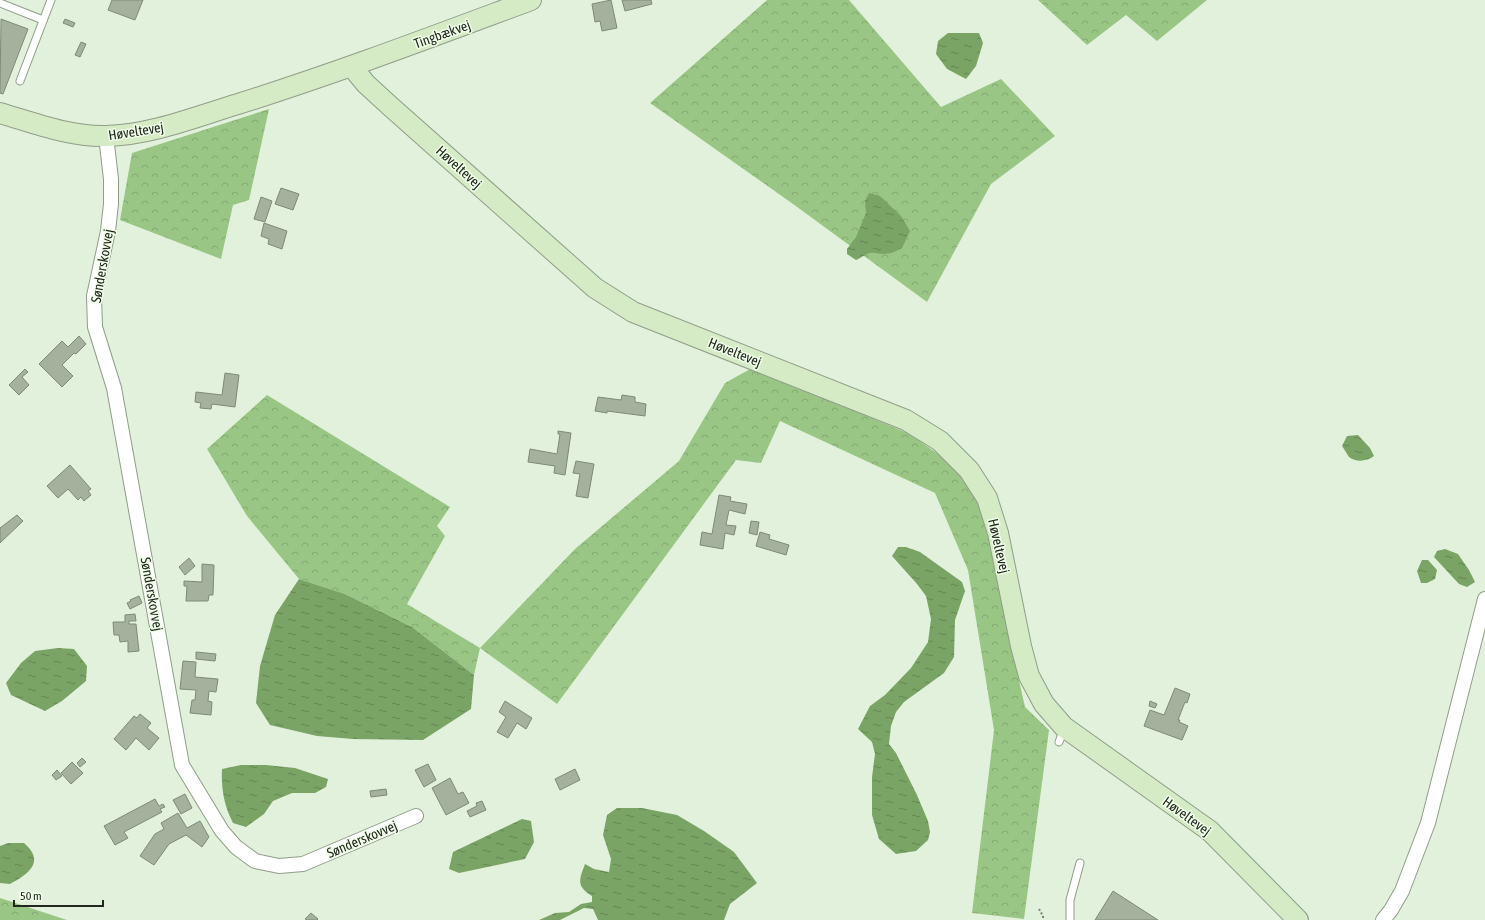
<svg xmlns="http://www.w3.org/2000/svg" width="1485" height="920" font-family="'Asap Condensed',sans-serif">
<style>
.forest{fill:url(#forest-crowns)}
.water{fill:url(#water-ripples)}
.building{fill:#a3b19d;stroke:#7d8a77}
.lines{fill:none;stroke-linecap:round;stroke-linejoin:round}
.lane-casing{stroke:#909d89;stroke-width:9}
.street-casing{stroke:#909d89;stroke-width:16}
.secondary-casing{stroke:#909d89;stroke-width:22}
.path{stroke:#7b8577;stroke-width:2;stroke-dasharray:2 2;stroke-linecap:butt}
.lane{stroke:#fff;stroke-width:7}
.street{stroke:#fff;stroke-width:14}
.secondary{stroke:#d4ebc5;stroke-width:20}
.labels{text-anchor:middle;stroke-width:3;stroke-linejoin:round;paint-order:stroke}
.street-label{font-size:14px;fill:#222820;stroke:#f0fee9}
</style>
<defs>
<pattern id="forest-crowns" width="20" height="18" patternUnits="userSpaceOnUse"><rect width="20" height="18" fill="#9ac685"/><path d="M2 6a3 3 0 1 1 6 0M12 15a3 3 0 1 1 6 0" fill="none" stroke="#84aa73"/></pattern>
<pattern id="water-ripples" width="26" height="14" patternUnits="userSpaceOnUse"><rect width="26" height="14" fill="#7aa465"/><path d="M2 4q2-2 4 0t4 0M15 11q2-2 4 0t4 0" fill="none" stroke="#648653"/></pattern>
</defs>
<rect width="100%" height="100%" fill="#e2f1dc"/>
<g class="forest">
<polygon points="767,0 849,0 941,107 1001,79 1055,136 991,184 927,302 793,204 650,103"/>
<polygon points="1038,0 1207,0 1157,41 1126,15 1087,45"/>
<polygon points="269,109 249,200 233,205 221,259 120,220 132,153"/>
<polygon points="752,368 910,434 967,475 992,540 1007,627 1025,707 1049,730 1024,919 972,913 994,730 968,570 935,493 780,421 761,463 736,460 557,704 480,648 474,675 412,627 345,594 299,579 247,516 207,449 267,395 450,507 437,526 445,536 407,604 480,648 575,549 679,461 725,383"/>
<polygon points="0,898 67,920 0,920"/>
</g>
<g class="water">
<polygon points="948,33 979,33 983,43 976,66 966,79 947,69 936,54 938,41"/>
<path d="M869 193 880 196 901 216 910 231 902 248C896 251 891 254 883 254 879 254 875 252 870 253 865 254 861 258 856 260L847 254V249L856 237 866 213 865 201Z"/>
<path d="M1358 435 1370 448 1374 456C1367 461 1357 463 1349 457 1347 454 1344 449 1342 446L1347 436Z"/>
<polygon points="898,547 906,547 920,552 962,582 965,591 955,620 954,657 944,673 904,702 896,712 891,726 889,744 896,753 917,795 928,821 930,832 928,840 916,851 896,854 879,839 872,815 872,777 875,754 872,742 858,729 870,706 885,695 911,668 928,642 931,619 926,596 917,584 892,556"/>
<polygon points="1445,549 1458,554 1469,570 1475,582 1467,587 1459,584 1434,557 1437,551"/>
<polygon points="1422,560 1428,560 1437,570 1435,579 1427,583 1421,583 1417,571"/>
<polygon points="299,579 345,594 412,627 474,675 471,709 423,740 353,739 317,736 270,725 256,703 260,666 275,615"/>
<polygon points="58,648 74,649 87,666 86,681 62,701 45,711 11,695 6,683 21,663 35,651"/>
<path d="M241 765H266L295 768 328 779 326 787 315 793H292L273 801 264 814 246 827 233 823C224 806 221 788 222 769Z"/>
<path d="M617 808H642L677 815 704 831 734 852 757 883 730 904 724 920H598L593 909 584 908 560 920H539L555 913 569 912 581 904 592 902V896C576 886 579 880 585 864L594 869 609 872 611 859 603 835 607 815Z"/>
<polygon points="522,819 531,821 534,842 525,859 459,873 449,869 453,852"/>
<path d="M8 843H24C46 862 28 874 10 884L0 883V846Z"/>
</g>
<g class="building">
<polygon points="112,0 143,0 135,20 108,10"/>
<polygon points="611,0 617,28 602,31 600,21 595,22 592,4"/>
<polygon points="622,0 651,0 652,4 625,11"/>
<polygon points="1,19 28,29 3,94 0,93"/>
<polygon points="65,19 75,23 73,27 63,23"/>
<polygon points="81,42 86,44 80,57 75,55"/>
<polygon points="281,188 299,194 293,210 275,204"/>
<polygon points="261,197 272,201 265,222 254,219"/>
<polygon points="264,223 287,231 282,249 268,244 269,239 261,236"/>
<polygon points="79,336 86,344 76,354 74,353 62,365 73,376 62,387 39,364 62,341 68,347"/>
<polygon points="25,369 28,372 22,377 29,385 19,395 9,385"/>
<polygon points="225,373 239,375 235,407 212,404 211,409 200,408 201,403 195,402 196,392 222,395"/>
<polygon points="622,395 635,397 635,402 646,404 645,416 607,411 607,413 595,411 598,397 621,400"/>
<polygon points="558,431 571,433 565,475 554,473 555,466 528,462 530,449 557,454 560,434 558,434"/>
<polygon points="576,461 594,464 588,498 576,496 580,474 573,473"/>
<polygon points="70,465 91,489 88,491 91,495 84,501 81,497 78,500 68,489 58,498 47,486"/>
<polygon points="719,495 731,497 730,501 747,504 745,514 729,510 726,525 736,526 734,535 725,533 723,549 700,545 702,532 712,534"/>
<polygon points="17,515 23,521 0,543 0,528"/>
<polygon points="751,521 759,522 757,535 749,533"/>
<polygon points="760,532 770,535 769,539 789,545 786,555 756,546"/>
<polygon points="189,558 195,566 185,575 179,567"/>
<polygon points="202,564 214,565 213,595 209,595 208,601 186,601 187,586 184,586 184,581 202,582"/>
<polygon points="139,596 142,603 130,609 127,603 131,601 130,600"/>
<polygon points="135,614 136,621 129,621 129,624 136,624 139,651 128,652 128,641 120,642 119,635 114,635 113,622 125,622 125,615"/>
<polygon points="196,652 216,654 215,661 196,659"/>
<polygon points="183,661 196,662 195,677 218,679 216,692 209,691 208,701 212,702 211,715 190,713 192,700 195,700 196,690 180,689"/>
<polygon points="1175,688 1190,694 1187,703 1185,702 1178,720 1180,720 1179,722 1188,726 1182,740 1144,726 1150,710 1164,715"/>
<polygon points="505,701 532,718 526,729 517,723 508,738 497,732 506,717 499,712"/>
<polygon points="1150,701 1157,704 1155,708 1149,706"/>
<polygon points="140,714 151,723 147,728 159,738 149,750 136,738 126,750 114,739 134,716 137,718"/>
<polygon points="82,758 86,762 80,767 77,763"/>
<polygon points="72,762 83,773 71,784 61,773"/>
<polygon points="428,764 436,780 424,787 415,770"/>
<polygon points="575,769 580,780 560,790 555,779"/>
<polygon points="57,770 62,776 56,780 52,775"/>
<polygon points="450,778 458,794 463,792 469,803 446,815 432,788"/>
<polygon points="386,789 387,795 371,797 370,791"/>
<polygon points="185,794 192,808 181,814 173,800"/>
<polygon points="155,799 159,806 163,804 165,807 160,809 162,812 124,832 128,838 115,845 104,826"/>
<polygon points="482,801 486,810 470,817 467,811 477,806 476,803"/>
<polygon points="178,813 187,828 200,821 209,837 202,847 186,835 169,844 154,865 140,856 155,834 164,829 161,823"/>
<polygon points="1113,891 1158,920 1095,920"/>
<polygon points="311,913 318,919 317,920 307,920 305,919"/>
</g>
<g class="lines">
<g class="lane-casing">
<g id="lane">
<polyline points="0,3 43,20"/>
<polyline points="20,81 51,0"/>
<polyline points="1059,742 1064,729"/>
<polyline points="1070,920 1070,900 1080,863"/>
</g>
</g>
<g class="street-casing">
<g id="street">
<polyline points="106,136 111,179 111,204 108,231 94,296 95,327 114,388 182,765 222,831 236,847 255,861 279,866 303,864 416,816"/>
<polyline points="1383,920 1391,910 1402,891 1428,823 1485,599"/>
</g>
</g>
<g class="secondary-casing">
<g id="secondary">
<polyline points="352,67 366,84 390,106 595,288 633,312 906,420 940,441 969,470 987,498 998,533 1021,646 1029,676 1044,704 1064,727 1210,831 1298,920"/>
<path d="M0 113C34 123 70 137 106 136 151 135 195 117 238 104 337 73 434 36 531 0"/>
</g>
</g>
<polyline class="path" points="1039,909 1043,916 1043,920"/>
<use href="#lane" class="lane"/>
<use href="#street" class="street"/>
<use href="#secondary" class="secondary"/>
</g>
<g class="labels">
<g class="street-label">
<text transform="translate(442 34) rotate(-20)" y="5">Tingbækvej</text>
<text transform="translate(136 131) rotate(-9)" y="5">Høveltevej</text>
<text transform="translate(459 167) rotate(42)" y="5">Høveltevej</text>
<text transform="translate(102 266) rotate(-80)" y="5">Sønderskovvej</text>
<text transform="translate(735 352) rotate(22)" y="5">Høveltevej</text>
<text transform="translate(999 546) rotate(77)" y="5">Høveltevej</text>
<text transform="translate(152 594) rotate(80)" y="5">Sønderskovvej</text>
<text transform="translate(1187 816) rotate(36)" y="5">Høveltevej</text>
<text transform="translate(362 839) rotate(-23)" y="5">Sønderskovvej</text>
</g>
</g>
<path d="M14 900v6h89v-6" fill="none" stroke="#222820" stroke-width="2"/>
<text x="20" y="900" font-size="12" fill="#222820" stroke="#f0fee9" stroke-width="3" paint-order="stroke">50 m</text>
</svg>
